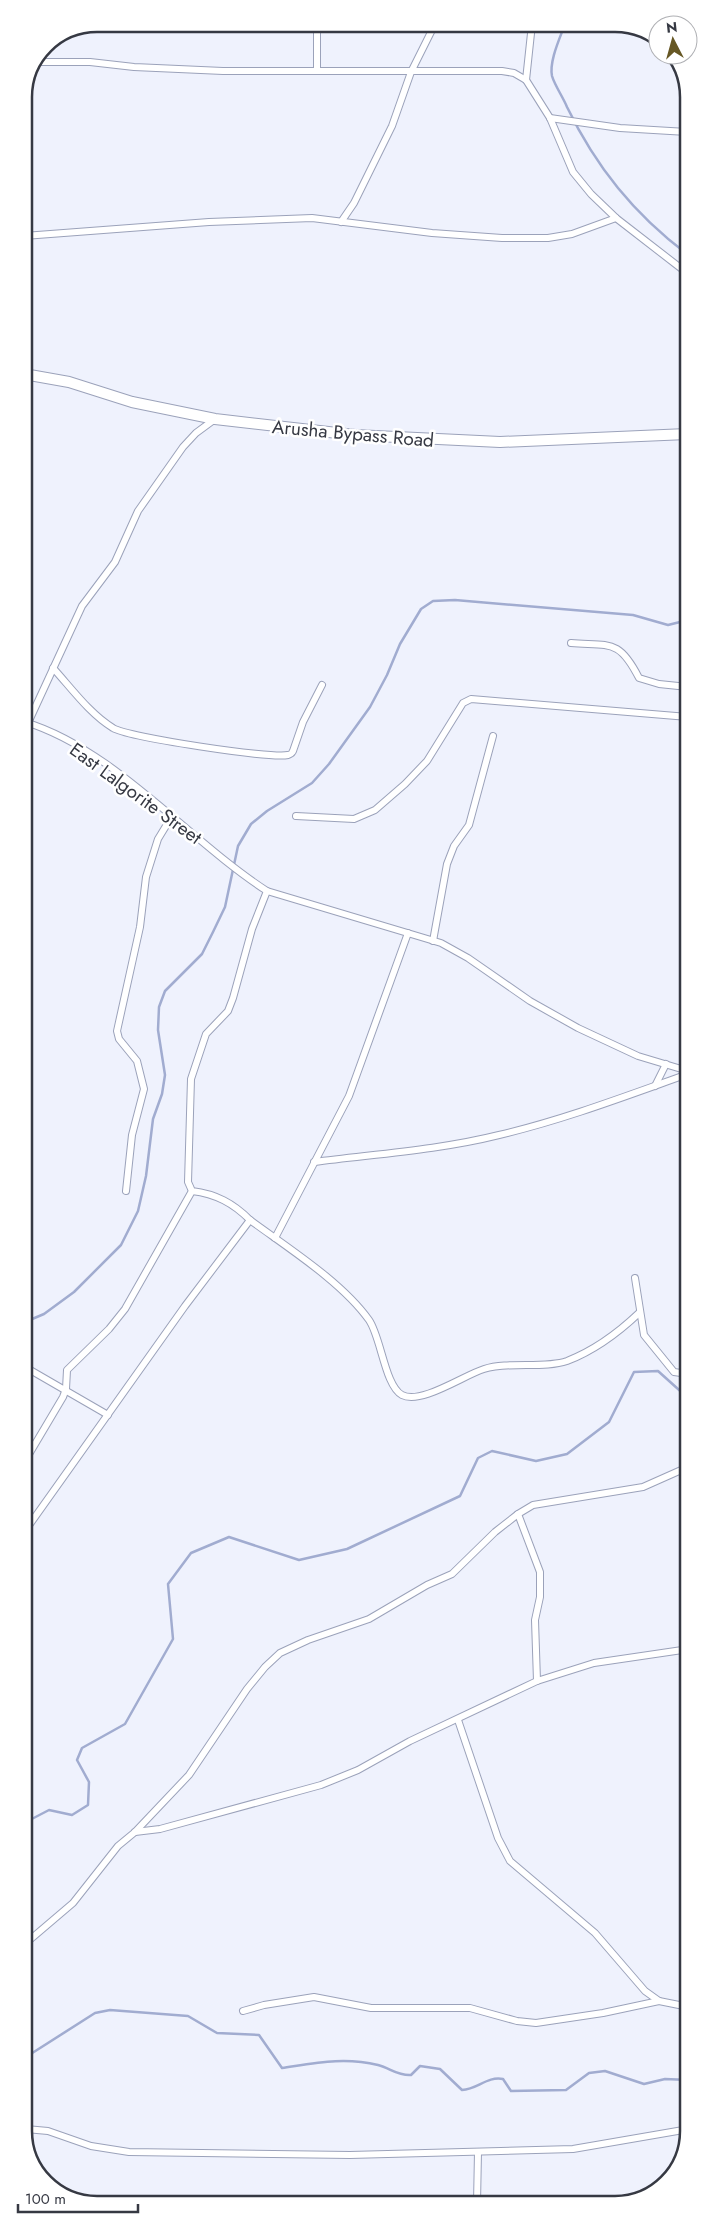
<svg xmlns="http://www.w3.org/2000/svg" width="713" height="2229" font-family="Jost,sans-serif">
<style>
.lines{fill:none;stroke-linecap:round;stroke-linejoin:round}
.stream{stroke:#a1acd0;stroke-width:2.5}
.minor-casing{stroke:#9ba2ba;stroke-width:8}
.primary-casing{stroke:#9ba2ba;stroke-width:12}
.minor{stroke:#fff;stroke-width:6}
.primary{stroke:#fff;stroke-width:10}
.labels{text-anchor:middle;stroke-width:5;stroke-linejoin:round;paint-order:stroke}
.street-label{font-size:19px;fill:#363943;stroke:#fff}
.rim{fill:none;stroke:#363943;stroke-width:2.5}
</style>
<rect width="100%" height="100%" fill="#eff2fd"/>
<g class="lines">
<g class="stream">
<path d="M565 24C560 38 549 61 552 76 555 86 563 97 567 107 596 167 634 214 687 254"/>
<polyline points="25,1322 44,1314 74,1292 121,1245 138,1211 146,1176 153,1119 162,1094 165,1075 158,1030 159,1007 165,991 202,954 213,932 225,907 238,846 251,824 267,811 312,783 329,764 370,707 387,675 400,644 421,609 433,601 455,600 633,615 668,625 680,622 687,613"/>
<polyline points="26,1822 49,1810 72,1815 88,1805 89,1782 77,1760 82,1748 125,1724 173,1639 168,1584 191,1553 229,1537 299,1560 347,1549 460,1496 478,1458 492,1451 536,1461 567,1454 609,1422 634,1372 658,1371 688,1398"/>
<path d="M26 2057 95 2013 110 2010 188 2016 217 2033 259 2035 282 2068C316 2063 344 2057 378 2065 390 2068 398 2076 411 2075L420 2066 440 2069 462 2090C478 2089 487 2076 503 2079L511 2091 566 2090 589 2073 605 2071 644 2084 665 2079 689 2080"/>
</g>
<g class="minor-casing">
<g id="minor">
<polyline points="317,24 317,70"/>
<polyline points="532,24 526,80 550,118 573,172 591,194 616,218 687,273"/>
<polyline points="38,62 90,62 134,67 223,71 502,71 514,73 526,80"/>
<polyline points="550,118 620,128 687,132"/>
<polyline points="341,222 354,203 392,126 411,72 435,24"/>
<polyline points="24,236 209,222 312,218 432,233 502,238 548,238 572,234 616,218"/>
<path d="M571 643C611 646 619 639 639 678L659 684 688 687"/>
<path d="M53 668C72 689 90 714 113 728 127 737 271 759 288 755 292 754 291 754 293 751L303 722 322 685"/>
<path d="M25 722C114 749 189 841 267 891L441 943 468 958 530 1001 578 1028 638 1056 688 1071"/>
<polyline points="28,723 82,606 115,562 138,511 183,447 196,433 215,419"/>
<polyline points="296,816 354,819 375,810 405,784 427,761 463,703 471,699 688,717"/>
<path d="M267 891 252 929 233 998 228 1011 206 1034 191 1079 188 1182 192 1191C216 1194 233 1203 250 1220 288 1248 342 1282 369 1320 381 1337 385 1386 402 1395 421 1405 464 1375 484 1369 509 1361 544 1369 567 1361 593 1351 619 1332 639 1313"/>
<polyline points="433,941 447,864 454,846 469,825 493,736"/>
<polyline points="655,1086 666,1064"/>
<path d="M314 1162C375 1154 439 1150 499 1135 563 1120 626 1096 688 1074"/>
<polyline points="126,1191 132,1135 144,1089 137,1061 119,1039 117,1031 140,927 146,877 158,839 172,816"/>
<polyline points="275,1238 349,1096 408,933"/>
<polyline points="635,1278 644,1335 674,1372 688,1374"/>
<polyline points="25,1367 108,1415"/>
<polyline points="25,1461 63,1397 66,1389 67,1370 109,1329 125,1309 192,1191"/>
<polyline points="518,1514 540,1572 540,1597 535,1620 537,1681"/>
<polyline points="25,1531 185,1306 250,1220"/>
<polyline points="458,1720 498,1838 510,1861 595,1933 645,1991 659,2001 689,2007"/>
<polyline points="135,1832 160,1829 321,1785 358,1770 410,1741 537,1681 594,1663 689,1649"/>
<polyline points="26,1943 73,1903 118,1846 135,1832 189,1775 247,1689 265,1667 280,1653 308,1640 369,1619 427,1585 452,1574 495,1532 518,1514 533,1505 643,1487 688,1467"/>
<polyline points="243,2011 264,2005 314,1997 371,2008 470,2008 517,2021 536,2023 603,2013 659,2001"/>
<polyline points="26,2129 48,2131 91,2146 129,2152 350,2155 573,2149 689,2129"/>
<polyline points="477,2203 478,2152"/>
</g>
</g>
<g class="primary-casing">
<polyline id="primary" points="24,374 69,382 132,402 215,419 355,435 500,442 687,434"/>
</g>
<use href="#minor" class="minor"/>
<use href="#primary" class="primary"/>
</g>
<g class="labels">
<g class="street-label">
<text transform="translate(353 433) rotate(5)" y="7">Arusha Bypass Road</text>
<text transform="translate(136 793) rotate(36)" y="7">East Lalgorite Street</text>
</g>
</g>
<path d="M0 0H713V2229H0ZM97 32H615A65 65 0 0 1 680 97V2131A65 65 0 0 1 615 2196H97A65 65 0 0 1 32 2131V97A65 65 0 0 1 97 32Z" fill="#fff" fill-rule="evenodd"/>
<path class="rim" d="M97 32H615A65 65 0 0 1 680 97V2131A65 65 0 0 1 615 2196H97A65 65 0 0 1 32 2131V97A65 65 0 0 1 97 32Z"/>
<g transform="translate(673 40) rotate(354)"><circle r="24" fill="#ffffff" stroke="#afb0b4"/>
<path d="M0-4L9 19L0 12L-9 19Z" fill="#665724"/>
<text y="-8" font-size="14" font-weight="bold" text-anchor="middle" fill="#363943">N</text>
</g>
<path d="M18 2204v8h120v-8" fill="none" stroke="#363943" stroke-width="2.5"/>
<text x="25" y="2204" font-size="15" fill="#363943" stroke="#ffffff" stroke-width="4" paint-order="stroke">100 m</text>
</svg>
